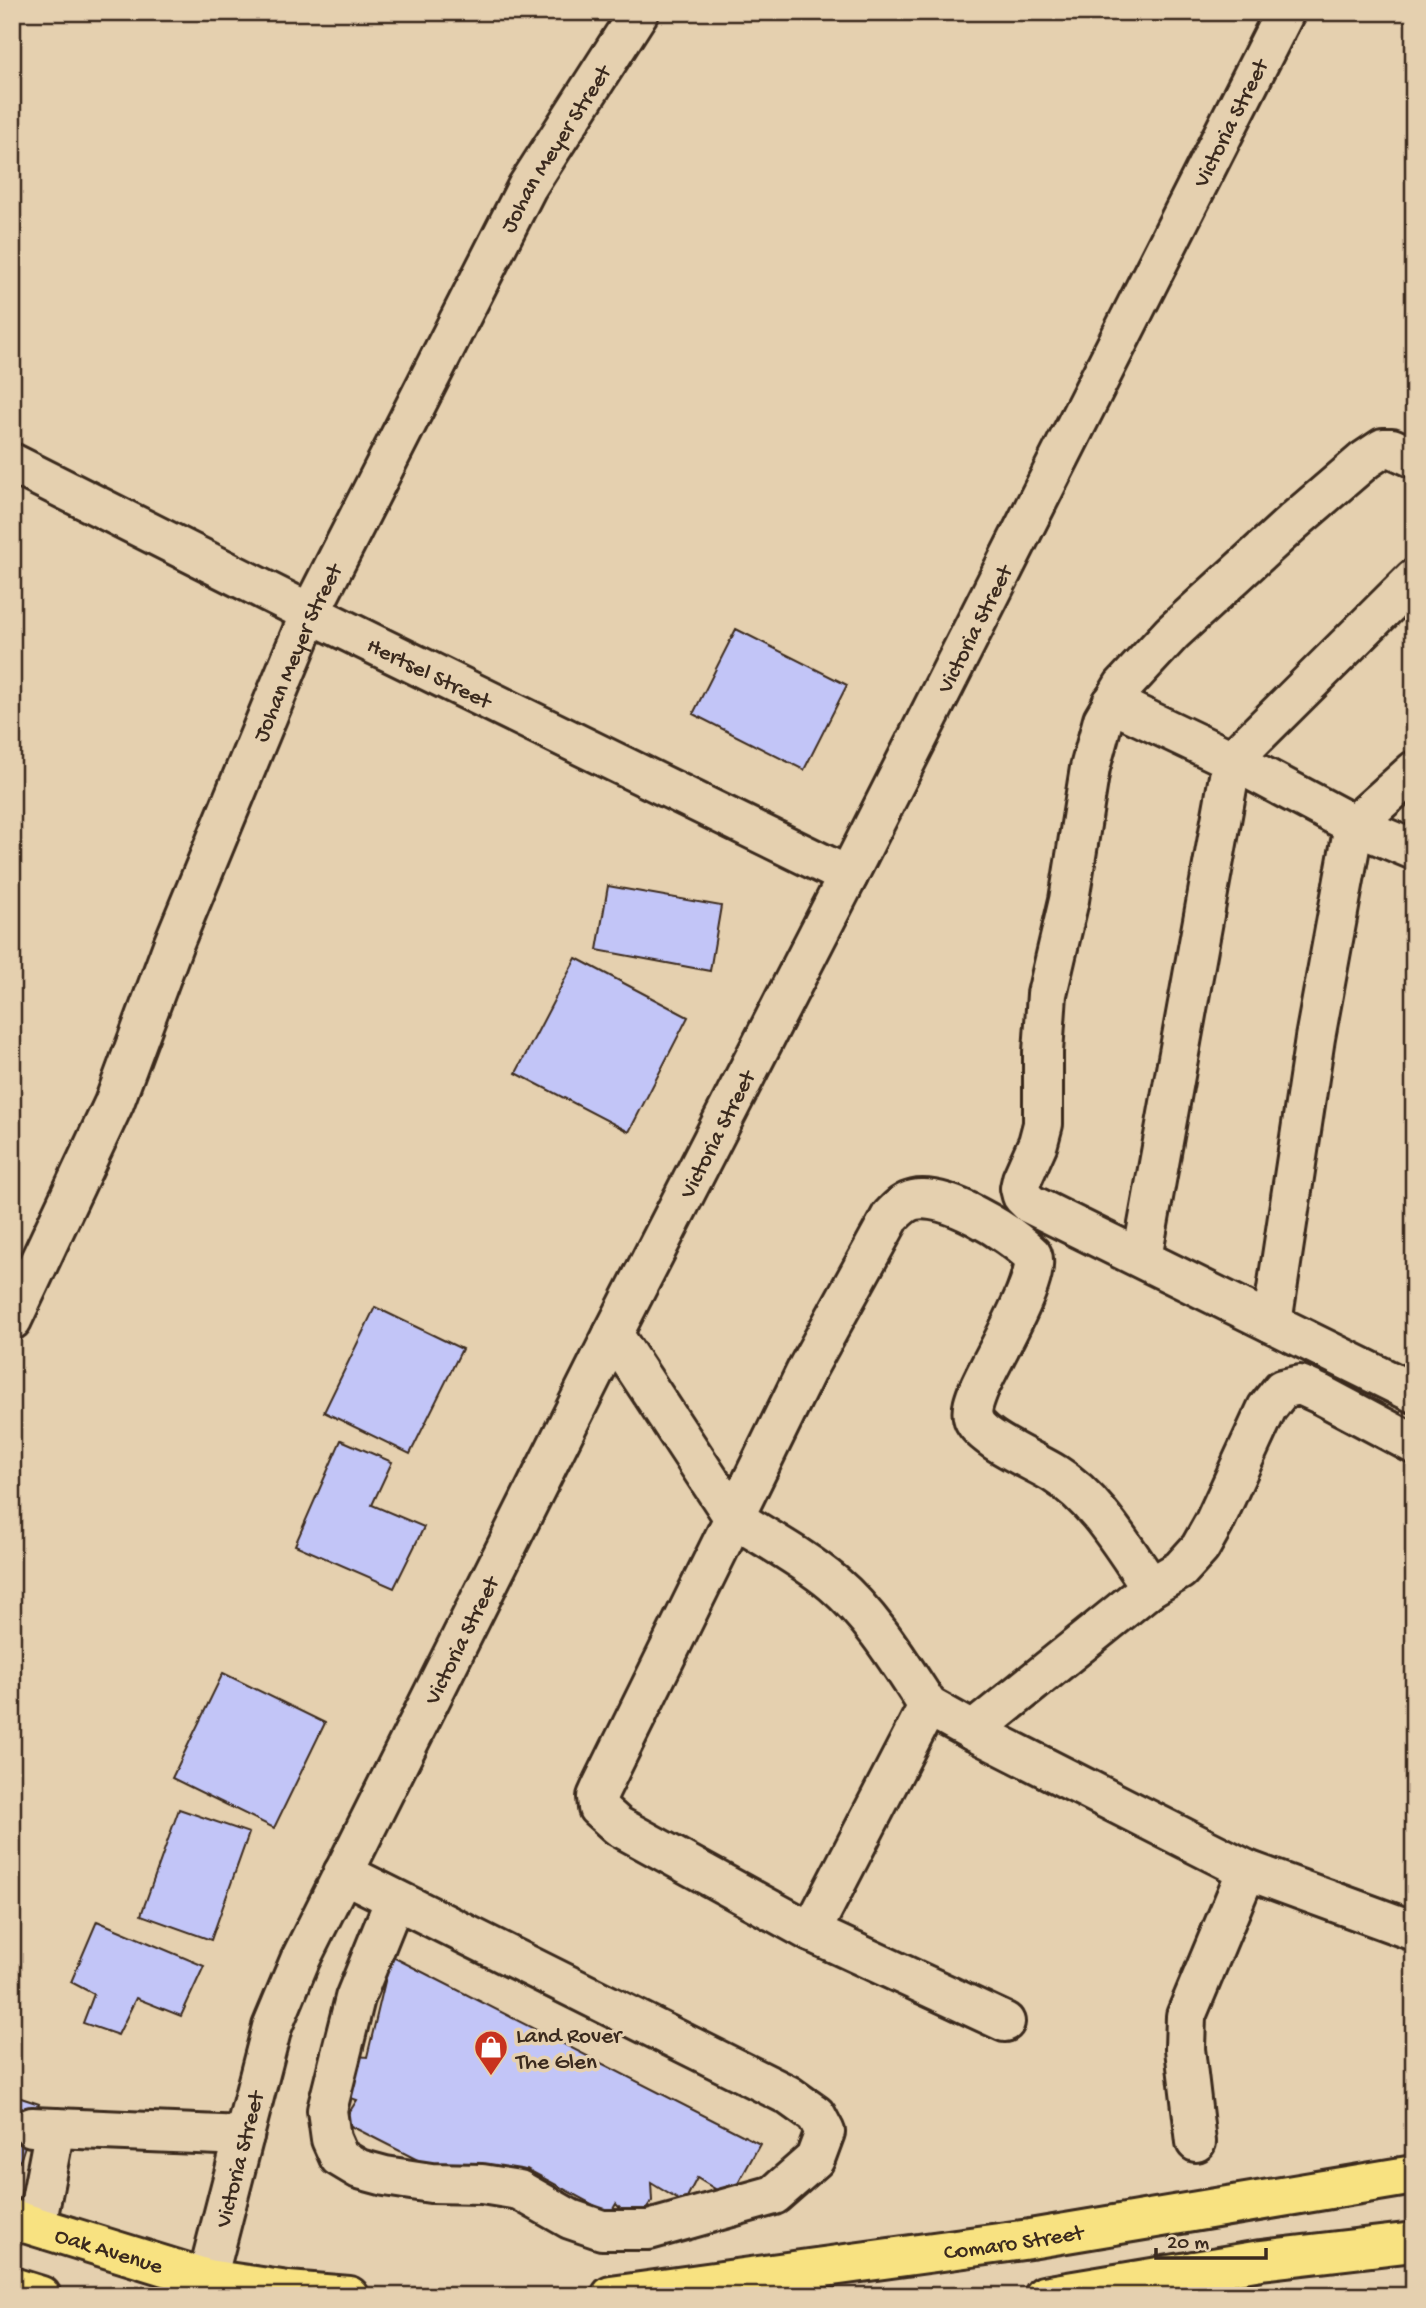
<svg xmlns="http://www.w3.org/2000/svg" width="1426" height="2308" font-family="'Gochi Hand',sans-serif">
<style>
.building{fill:#c2c5f7;stroke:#3b2a1e;stroke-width:2}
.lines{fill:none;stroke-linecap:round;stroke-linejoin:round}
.minor-casing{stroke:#3b2a1e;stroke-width:44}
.major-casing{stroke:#3b2a1e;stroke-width:44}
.minor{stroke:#e5d0af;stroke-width:38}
.major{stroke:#f8e281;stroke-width:38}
.labels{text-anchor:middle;stroke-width:7;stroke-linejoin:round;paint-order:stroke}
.street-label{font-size:23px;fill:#3b2a1e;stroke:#e5d0af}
.poi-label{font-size:23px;fill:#3b2a1e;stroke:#e5d0af;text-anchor:start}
</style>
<rect width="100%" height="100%" fill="#e5d0af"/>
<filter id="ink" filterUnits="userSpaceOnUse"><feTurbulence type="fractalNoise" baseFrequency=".0143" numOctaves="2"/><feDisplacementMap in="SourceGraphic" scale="14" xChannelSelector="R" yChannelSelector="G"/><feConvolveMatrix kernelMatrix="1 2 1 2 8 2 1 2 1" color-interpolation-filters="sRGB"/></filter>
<g filter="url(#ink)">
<g class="building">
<polygon points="736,629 847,685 804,770 693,714"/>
<polygon points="608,886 721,906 710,971 597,950"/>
<polygon points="576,958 688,1017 629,1132 516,1073"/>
<polygon points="375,1307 462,1349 410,1454 324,1412"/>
<polygon points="341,1440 392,1462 372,1505 424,1527 394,1588 295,1545"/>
<polygon points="223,1673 325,1723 274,1828 172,1778"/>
<polygon points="179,1809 249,1833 211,1940 141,1915"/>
<polygon points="97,1921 204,1966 181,2016 136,1998 118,2035 83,2023 94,1994 71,1982"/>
<polygon points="391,1956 760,2144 730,2198 697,2178 684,2203 651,2183 652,2201 643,2214 629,2218 616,2204 610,2214 527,2169 508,2206 343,2122 357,2100 348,2097 358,2056 367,2057"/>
<polygon points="12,2095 39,2104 20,2161 12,2158"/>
</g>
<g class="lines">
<g class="minor-casing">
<g id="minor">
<polyline points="1414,458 1392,448 1383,448 1365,460 1293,522 1172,633 1123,686 1103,720 1090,768 1069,900 1047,994 1043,1052 1043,1124 1038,1143 1022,1179 1020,1188 1022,1196 1030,1204 1414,1393"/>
<path id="s1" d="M12 463 310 613 848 876"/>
<polyline points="1112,703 1232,760 1354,825 1414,850"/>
<polyline points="1142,1258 1232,760 1414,579"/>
<path id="s2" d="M12 1320 114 1103 173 945 310 613 527 187 639 12"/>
<polyline points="1272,1323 1315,1038 1354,825 1414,771"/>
<polyline points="613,1334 734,1518 601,1788 597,1797 598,1808 618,1826 811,1932"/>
<path d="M928 1706C900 1663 872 1616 833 1583 803 1558 767 1539 734 1518L807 1369 891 1216C898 1209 904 1202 914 1200 946 1193 1009 1232 1032 1255 1042 1279 989 1363 978 1391 975 1399 971 1409 973 1417 977 1438 1037 1462 1055 1474 1097 1500 1123 1547 1151 1587"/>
<polyline points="973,1731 1151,1587 1180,1570 1200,1548 1214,1523 1267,1408 1282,1389 1300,1385 1320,1394 1414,1444"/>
<polyline points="343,1873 788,2095 816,2115 825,2132 815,2159 774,2195 649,2230 602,2230 570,2219 519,2190 482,2184 431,2183 385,2176 359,2169 339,2157 331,2139 327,2110 355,1998 395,1899"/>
<polyline points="1005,2022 811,1932 928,1706 973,1731 1247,1870"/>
<polyline points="32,2127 244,2136"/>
<polyline points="1196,2142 1185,2049 1186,2016 1247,1870 1414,1931"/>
<polyline points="36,2226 55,2128"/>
<polyline points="1194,2271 1197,2296"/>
<path id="s3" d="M201 2296 207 2279 272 2027 300 1960 613 1334 848 876 1285 12"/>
</g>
</g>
<g class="major-casing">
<g id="major">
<path id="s4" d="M12 2219 207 2279 288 2291 349 2296"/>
<polyline points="12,2287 41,2296"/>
<path id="s5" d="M611 2296 1030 2239 1414 2175"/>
<polyline points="1044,2296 1261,2260 1414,2242"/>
</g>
</g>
<use href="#minor" class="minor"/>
<use href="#major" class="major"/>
</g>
</g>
<defs>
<g id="shop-pin" transform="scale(1.75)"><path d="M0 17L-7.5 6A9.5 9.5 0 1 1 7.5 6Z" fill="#c8321e" stroke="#e5d0af"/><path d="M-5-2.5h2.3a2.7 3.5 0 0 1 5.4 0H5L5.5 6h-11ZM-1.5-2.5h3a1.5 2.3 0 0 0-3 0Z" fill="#fff"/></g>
</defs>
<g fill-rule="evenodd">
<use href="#shop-pin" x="491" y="2047"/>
</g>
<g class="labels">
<g class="street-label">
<text dy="8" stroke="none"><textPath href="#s3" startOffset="2410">Victoria Street</textPath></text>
<text dy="8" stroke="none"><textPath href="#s2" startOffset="1293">Johan Meyer Street</textPath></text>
<text dy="8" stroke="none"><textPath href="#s3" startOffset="1843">Victoria Street</textPath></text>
<text dy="8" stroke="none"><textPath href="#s2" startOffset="726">Johan Meyer Street</textPath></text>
<text dy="8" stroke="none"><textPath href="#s1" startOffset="467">Hertsel Street</textPath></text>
<text dy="8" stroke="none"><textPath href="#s3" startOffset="1276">Victoria Street</textPath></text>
<text dy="8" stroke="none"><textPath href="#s3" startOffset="709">Victoria Street</textPath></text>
<text dy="8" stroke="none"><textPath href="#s3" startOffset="142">Victoria Street</textPath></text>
<text dy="8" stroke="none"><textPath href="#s5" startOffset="406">Comaro Street</textPath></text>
<text dy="8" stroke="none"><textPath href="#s4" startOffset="102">Oak Avenue</textPath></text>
</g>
<g class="poi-label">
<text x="516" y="2042">Land Rover<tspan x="516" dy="26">The Glen</tspan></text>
</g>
</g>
<rect width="1426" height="2308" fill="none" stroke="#e5d0af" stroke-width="42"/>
<rect x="21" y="21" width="1384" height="2266" fill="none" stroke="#3b2a1e" stroke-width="2.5" filter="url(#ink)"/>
<path d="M1156 2248v10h110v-10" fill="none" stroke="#3b2a1e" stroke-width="3.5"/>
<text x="1167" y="2248" font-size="21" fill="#3b2a1e" stroke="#e5d0af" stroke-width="5" paint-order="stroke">20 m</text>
</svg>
